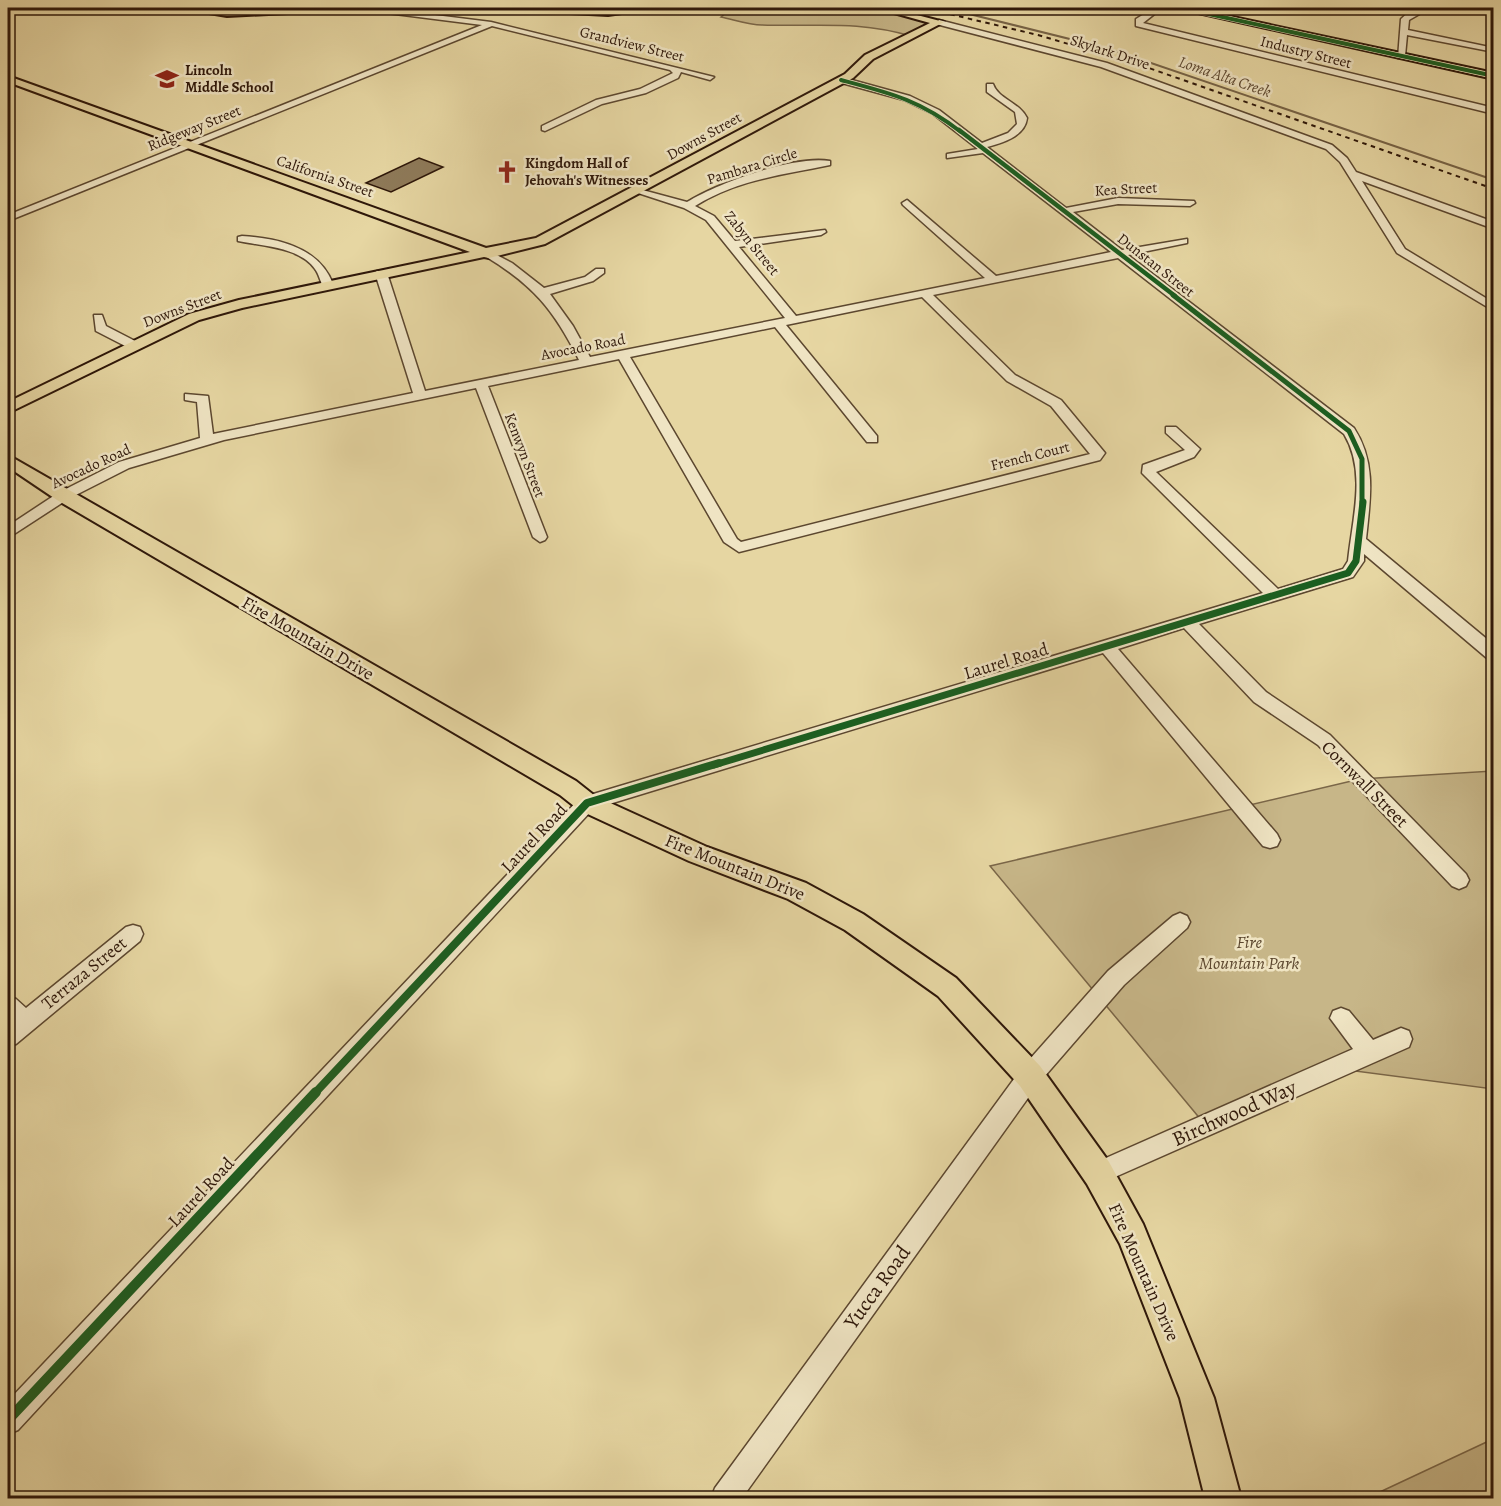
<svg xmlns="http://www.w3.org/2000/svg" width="1501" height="1506" font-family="Alegreya,serif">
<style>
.green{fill:#c7b688;stroke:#7a6648;stroke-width:1.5}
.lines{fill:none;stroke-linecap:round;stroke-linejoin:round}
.stream{stroke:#776346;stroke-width:2}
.building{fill:#8e7a59;stroke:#2e1709;stroke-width:1.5}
.minor-casing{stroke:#5c472f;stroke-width:3}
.major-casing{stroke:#2e1709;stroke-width:4}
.minor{fill:#efe4c3;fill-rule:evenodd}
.major{fill:#e6d6a2;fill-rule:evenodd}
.rail{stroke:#2e1709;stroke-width:2;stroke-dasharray:4.5 4.5;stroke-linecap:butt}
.cycleway-far5-casing{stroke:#efe4c3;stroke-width:5}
.cycleway-far4-casing{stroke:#efe4c3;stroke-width:7}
.cycleway-far3-casing{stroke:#efe4c3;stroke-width:8}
.cycleway-far2-casing{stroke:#efe4c3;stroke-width:10}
.cycleway-far1-casing{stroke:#efe4c3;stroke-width:12}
.cycleway-casing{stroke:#efe4c3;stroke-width:14}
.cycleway-far5{stroke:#1b5e20;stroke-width:4}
.cycleway-far4{stroke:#1b5e20;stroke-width:4.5}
.cycleway-far3{stroke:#1b5e20;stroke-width:5}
.cycleway-far2{stroke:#1b5e20;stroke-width:7}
.cycleway-far1{stroke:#1b5e20;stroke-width:8}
.cycleway{stroke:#1b5e20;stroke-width:10}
.labels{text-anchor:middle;stroke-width:5;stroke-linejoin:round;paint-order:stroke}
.far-street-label{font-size:15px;fill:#2e1709;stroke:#efe4c3}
.far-poi-label{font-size:15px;font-weight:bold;fill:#2e1709;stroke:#efe4c3;text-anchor:start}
.far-water-label{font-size:16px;font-style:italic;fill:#5e4931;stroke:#efe4c3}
.street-label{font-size:18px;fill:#2e1709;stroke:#efe4c3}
.park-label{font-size:18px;font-style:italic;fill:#5c472f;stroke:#efe4c3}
.near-street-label{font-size:21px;fill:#2e1709;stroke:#efe4c3}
</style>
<rect width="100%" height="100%" fill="#e6d6a2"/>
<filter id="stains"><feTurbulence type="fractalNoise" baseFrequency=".00333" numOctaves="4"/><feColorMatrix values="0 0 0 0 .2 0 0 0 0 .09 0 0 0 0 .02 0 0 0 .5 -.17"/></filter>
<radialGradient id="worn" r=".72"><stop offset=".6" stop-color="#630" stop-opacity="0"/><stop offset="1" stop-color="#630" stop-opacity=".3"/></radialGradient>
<g class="green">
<path d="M732 8H881L939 22 911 36C856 20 817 27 762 25 749 25 735 20 721 17Z"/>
<polygon points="1493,771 1493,1089 1340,1069 1207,1127 990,866 1360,779"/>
<polygon points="1493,1439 1493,1498 1367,1498"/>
</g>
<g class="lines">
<polyline class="stream" points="945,8 1110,49 1494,180"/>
</g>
<polygon class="building" points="419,158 443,167 391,192 366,183"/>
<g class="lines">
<g class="minor-casing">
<g id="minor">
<polygon points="331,8 379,8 491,22 714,77 710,80 681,72 678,78 646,93 602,104 545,131 542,130 542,126 596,100 640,89 673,73 670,70 492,26 8,221 8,215 482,25 379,12 334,10"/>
<polygon points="1154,8 1162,8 1143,23 1494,108 1494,114 1136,26 1136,19"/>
<polygon points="1420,8 1430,8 1409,20 1408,30 1494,48 1494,52 1407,35 1405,56 1398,58 1401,19 1412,9"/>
<polygon points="939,20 1107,63 1332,145 1347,158 1356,172 1494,222 1494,229 1362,181 1405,249 1494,303 1494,311 1397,253 1340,162 1326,149 1101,67 936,24"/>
<path d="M841 77 910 96 939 110 982 143 1008 133 1017 124 1015 112 987 92V84H993C998 99 1019 102 1027 118 1025 136 1003 143 987 147L1066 208 1118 198 1194 201 1195 203 1190 206 1118 204 1073 212 1122 250 1187 239V243L1128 255 1354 428C1377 463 1370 500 1366 539L1494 645V661L1488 659 1364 554V561L1353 577 1199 624 1266 692 1330 735 1466 874 1469 880 1466 886 1459 889 1452 886 1318 745 1254 702 1184 628 1118 649 1277 834 1280 840 1277 846 1270 848 1263 846 1103 653 593 809 18 1430 8 1434V1401L580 798 1263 593 1142 473 1143 465 1185 450 1166 433V427H1176L1200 449 1194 457 1156 472 1278 589 1343 569 1348 561C1352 520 1367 472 1344 434L1118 258 933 295 1015 375 1061 400 1105 453 1100 460 739 552 724 542 619 359 488 386 547 537 545 540 540 542 533 537 476 388 224 440 129 468 68 499 8 538V526L58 493 119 462 200 438 197 402 185 400V394L208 396 213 434 413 393 375 273 377 271 387 273 425 391 579 360C554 310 533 285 485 256L484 254 489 251 512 263 544 288 585 277 596 269H604V273L593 281 550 294 573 326 590 357 785 318 706 220 684 208 635 192V188L687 202C718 183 794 155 830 161V165C783 175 738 179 695 206L714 216 735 241 825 230 826 232 821 235 739 247 796 316 985 278 903 205 902 203 907 200 996 276 1111 252 983 153 947 158V154L978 149 933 114 904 100 838 82ZM922 297 1007 381 1051 406 1090 454 741 542 737 539 630 357 775 327 867 442H877V436L786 325Z"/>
<path d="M242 236C278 238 319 247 333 284L323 286C320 281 319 274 315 269 300 247 261 246 238 241V237Z"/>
<polygon points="94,315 102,315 106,326 137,342 137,348 129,348 96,331"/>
<polygon points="1180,913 1187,916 1190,922 1187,928 1124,985 1038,1084 742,1498 711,1498 715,1488 1022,1068 1108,971 1173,916"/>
<polygon points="133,925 140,927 143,934 140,941 16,1044 8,1046 8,996 16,999 26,1008 126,927"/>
<polygon points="1341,1008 1349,1011 1373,1040 1401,1028 1409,1031 1412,1039 1409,1047 1106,1181 1098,1185 1090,1181 1086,1173 1090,1165 1353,1049 1330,1018 1333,1011"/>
</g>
</g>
<g class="major-casing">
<g id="major">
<polygon points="179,8 227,10 333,8 328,11 227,16"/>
<polygon points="527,8 657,8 608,15 532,11"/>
<polygon points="876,8 890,8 944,22 873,59 853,78 545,244 489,258 484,257 242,308 199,320 8,413 8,402 189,314 239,300 470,252 8,82 8,76 486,248 536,238 845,74 865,55 930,23"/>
<polygon points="1176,8 1191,8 1494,73 1494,79"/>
<polygon points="8,455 576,781 595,796 707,847 806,883 863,914 956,978 1040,1066 1109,1162 1143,1224 1214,1398 1241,1498 1205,1498 1180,1398 1120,1244 1087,1184 1020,1086 938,996 845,930 788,899 689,861 579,810 560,795 57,500 8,467"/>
</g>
</g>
<use href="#minor" class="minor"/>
<use href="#major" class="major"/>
<polyline class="rail" points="924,8 1038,35 1146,67 1494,189"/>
<g class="cycleway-far5-casing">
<g id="cycleway-far5">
<polyline points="1181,8 1494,76"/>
<path d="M841 80C890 93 920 100 961 132"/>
</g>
</g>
<g class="cycleway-far4-casing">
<polyline id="cycleway-far4" points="959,130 1175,296"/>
</g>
<g class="cycleway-far3-casing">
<polyline id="cycleway-far3" points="1173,295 1349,431 1362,459 1362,504"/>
</g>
<g class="cycleway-far2-casing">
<polyline id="cycleway-far2" points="714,765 1348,573 1356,561 1363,502"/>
</g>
<g class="cycleway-far1-casing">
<polyline id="cycleway-far1" points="315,1093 587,803 719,763"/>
</g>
<g class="cycleway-casing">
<polyline id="cycleway" points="8,1420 316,1092"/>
</g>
<use href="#cycleway-far5" class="cycleway-far5"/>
<use href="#cycleway-far4" class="cycleway-far4"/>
<use href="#cycleway-far3" class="cycleway-far3"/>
<use href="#cycleway-far2" class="cycleway-far2"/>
<use href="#cycleway-far1" class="cycleway-far1"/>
<use href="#cycleway" class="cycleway"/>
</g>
<defs>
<g id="school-bare" transform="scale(1.8)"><path d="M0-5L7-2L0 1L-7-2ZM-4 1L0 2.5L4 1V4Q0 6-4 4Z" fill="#8f2418" stroke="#efe4c3" stroke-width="2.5" paint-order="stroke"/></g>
<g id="church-bare" transform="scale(1.8)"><path d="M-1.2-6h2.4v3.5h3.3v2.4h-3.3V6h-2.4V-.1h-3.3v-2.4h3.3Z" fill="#8f2418" stroke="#efe4c3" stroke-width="2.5" paint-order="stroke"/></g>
</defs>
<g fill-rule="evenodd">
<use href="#school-bare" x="167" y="79"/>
<use href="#church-bare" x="507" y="172"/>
</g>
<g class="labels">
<g class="far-street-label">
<text transform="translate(632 44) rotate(14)" y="5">Grandview Street</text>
<text transform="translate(1110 52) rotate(18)" y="5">Skylark Drive</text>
<text transform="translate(1306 52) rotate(14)" y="5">Industry Street</text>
<text transform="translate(194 128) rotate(-22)" y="5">Ridgeway Street</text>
<text transform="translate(704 136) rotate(-29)" y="5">Downs Street</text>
<text transform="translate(752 166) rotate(-17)" y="5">Pambara Circle</text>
<text transform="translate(325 176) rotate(19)" y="5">California Street</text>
<text transform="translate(1126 189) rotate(-3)" y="5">Kea Street</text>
<text transform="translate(752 243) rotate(51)" y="5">Zabyn Street</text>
<text transform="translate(1156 265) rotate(38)" y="5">Dunstan Street</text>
<text transform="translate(182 308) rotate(-21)" y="5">Downs Street</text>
<text transform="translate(583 347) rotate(-11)" y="5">Avocado Road</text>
<text transform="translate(525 455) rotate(69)" y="5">Kenwyn Street</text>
<text transform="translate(1030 456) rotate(-14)" y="5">French Court</text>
<text transform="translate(91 466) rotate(-25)" y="5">Avocado Road</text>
</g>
<g class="far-poi-label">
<text x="185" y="75">Lincoln<tspan x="185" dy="17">Middle School</tspan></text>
<text x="525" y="168">Kingdom Hall of<tspan x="525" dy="17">Jehovah's Witnesses</tspan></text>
</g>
<g class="far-water-label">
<text transform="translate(1225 76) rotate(19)" y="6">Loma Alta Creek</text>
</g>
<g class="street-label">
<text transform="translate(308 638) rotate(30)" y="6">Fire Mountain Drive</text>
<text transform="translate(1006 661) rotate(-17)" y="6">Laurel Road</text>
<text transform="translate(1365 784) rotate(45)" y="6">Cornwall Street</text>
<text transform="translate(534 838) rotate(-47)" y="6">Laurel Road</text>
<text transform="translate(735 867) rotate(22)" y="6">Fire Mountain Drive</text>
<text transform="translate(84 973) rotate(-39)" y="6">Terraza Street</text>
<text transform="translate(201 1192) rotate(-47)" y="6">Laurel Road</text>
<text transform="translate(1144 1272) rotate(66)" y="6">Fire Mountain Drive</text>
</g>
<g class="park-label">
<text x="1249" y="948">Fire<tspan x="1249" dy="21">Mountain Park</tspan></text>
</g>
<g class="near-street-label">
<text transform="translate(1234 1113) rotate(-24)" y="7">Birchwood Way</text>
<text transform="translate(877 1287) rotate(-54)" y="7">Yucca Road</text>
</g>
</g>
<rect width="1501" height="1506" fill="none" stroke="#e6d6a2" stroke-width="30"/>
<rect x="9" y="9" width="1483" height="1488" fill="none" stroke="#2e1709" stroke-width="3"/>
<rect x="15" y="15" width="1471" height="1476" fill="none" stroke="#2e1709" stroke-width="1.5"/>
<rect width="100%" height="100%" filter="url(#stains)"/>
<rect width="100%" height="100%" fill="url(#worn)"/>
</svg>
